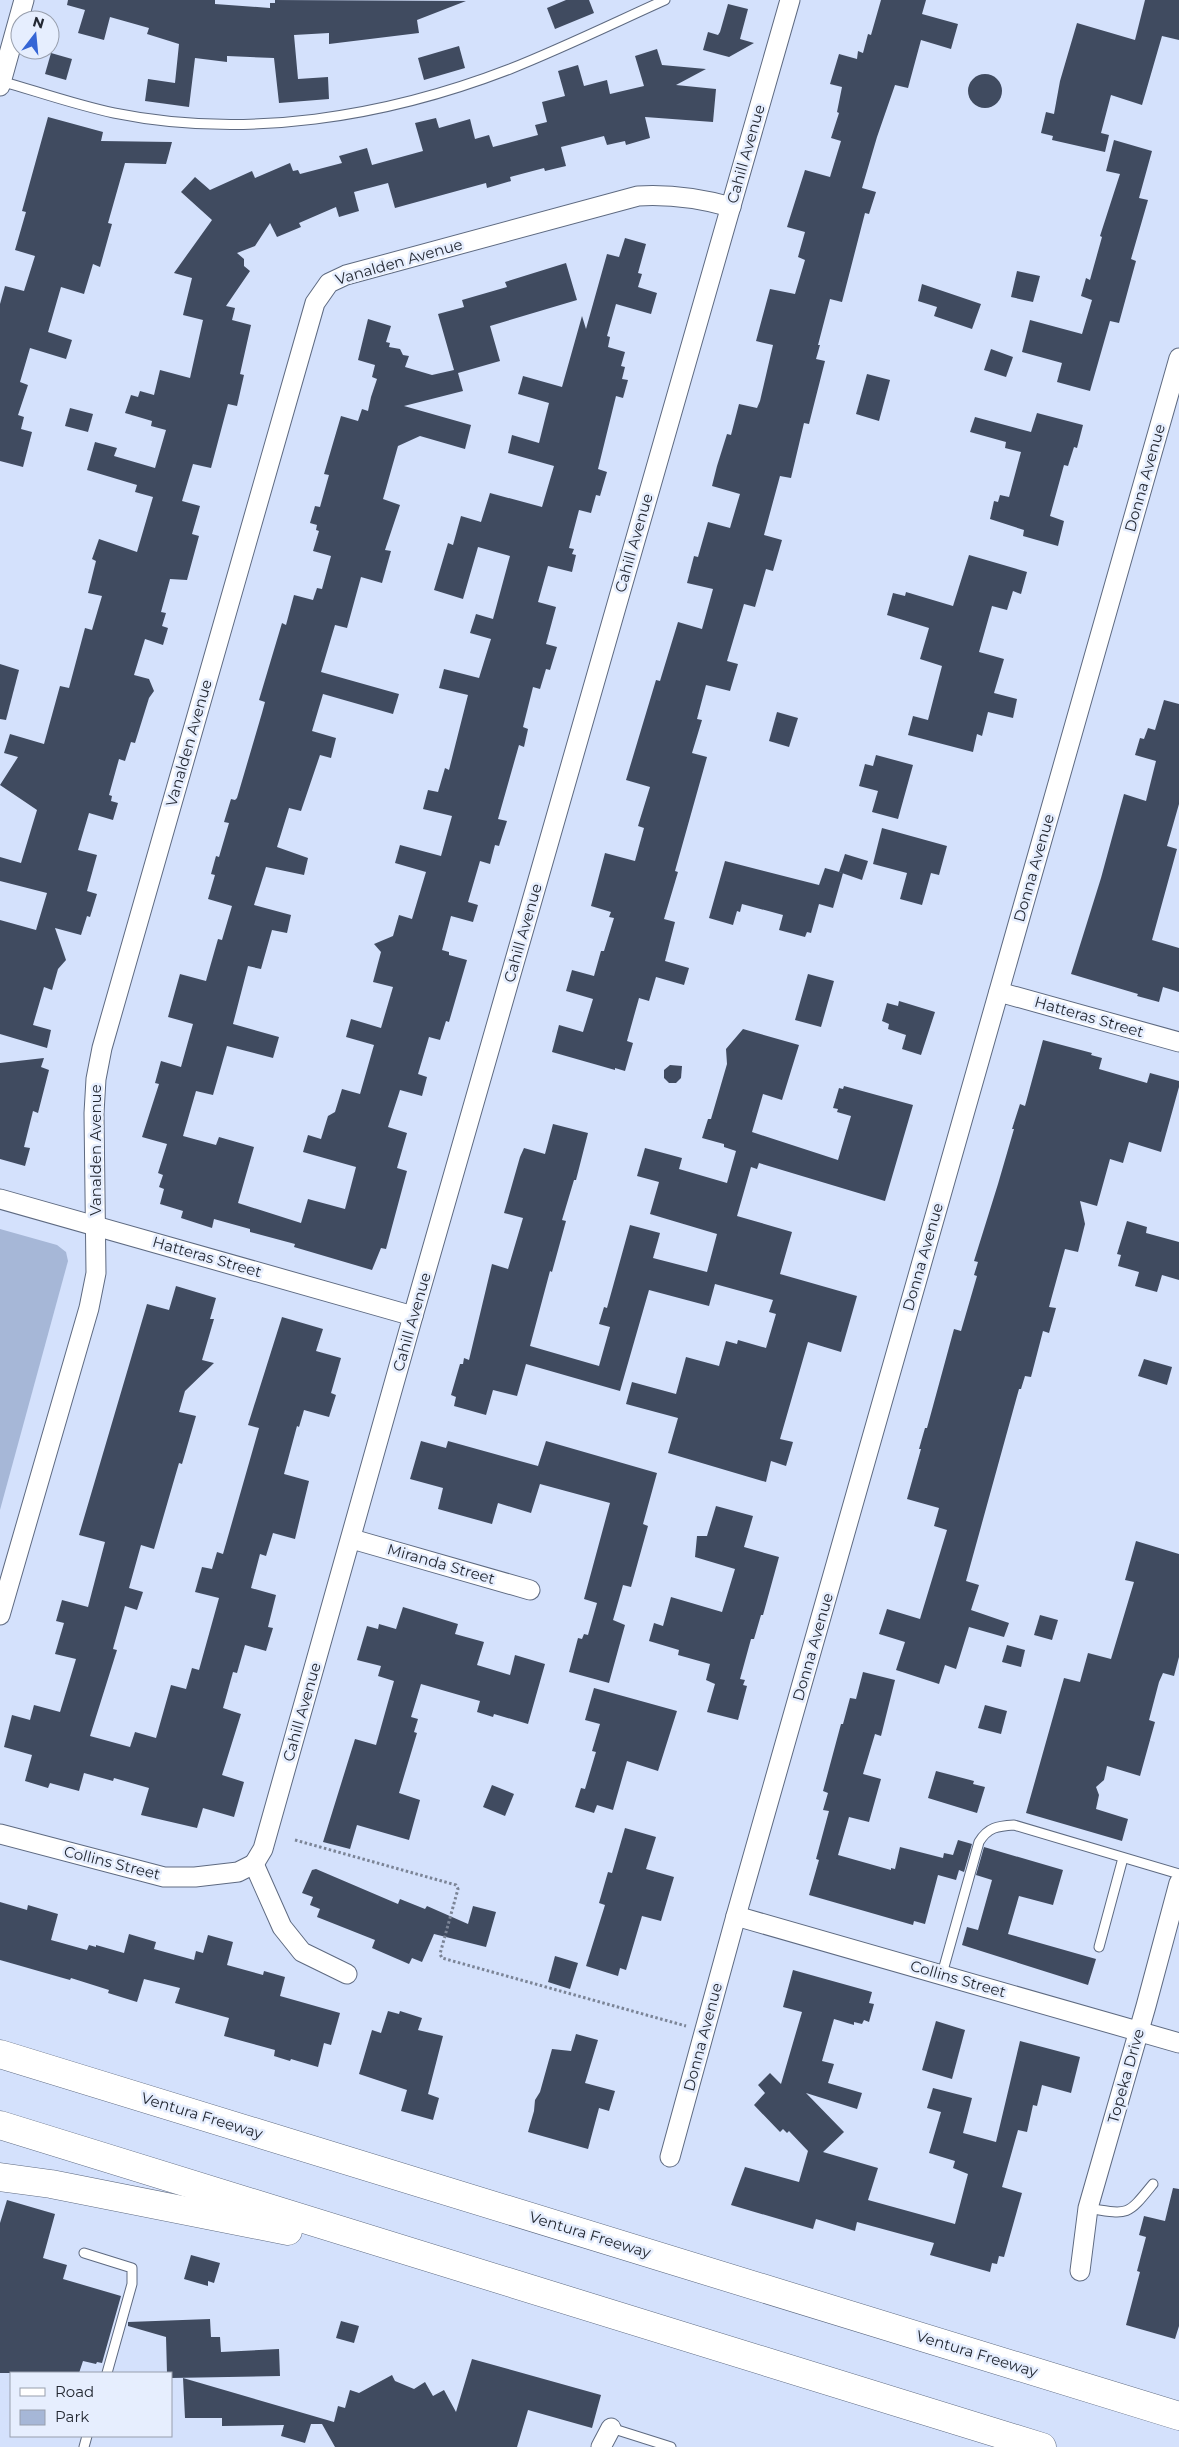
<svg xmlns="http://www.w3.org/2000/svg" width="1179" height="2447" font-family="Montserrat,sans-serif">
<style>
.green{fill:#a6b7d7}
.building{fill:#404b60}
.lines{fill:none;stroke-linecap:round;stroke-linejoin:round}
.lane-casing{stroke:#5e6a81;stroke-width:11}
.street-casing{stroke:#5e6a81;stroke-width:21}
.highway-casing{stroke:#5e6a81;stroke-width:29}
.path{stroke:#7b8496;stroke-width:3;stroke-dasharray:2.5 2.5;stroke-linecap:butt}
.lane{stroke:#fff;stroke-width:9}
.street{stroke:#fff;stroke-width:19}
.highway{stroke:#fff;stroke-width:28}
.labels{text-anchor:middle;stroke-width:5;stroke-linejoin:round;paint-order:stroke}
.street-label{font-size:15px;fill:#242933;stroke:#e6eefe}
</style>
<rect width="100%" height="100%" fill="#d4e1fc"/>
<polygon class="green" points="0,1229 57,1245 66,1252 68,1261 0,1510"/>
<g class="building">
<polygon points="68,0 215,0 215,4 270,8 270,3 275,3 275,0 466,1 417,20 419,33 329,44 329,33 294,35 298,79 328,77 329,99 279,103 274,58 227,56 227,62 195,58 189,107 145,101 148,79 175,83 179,44 147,34 149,28 110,17 104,40 78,33 85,10 67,5"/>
<polygon points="566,0 589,0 594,13 555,29 547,8"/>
<polygon points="881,0 926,0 922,14 958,24 951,49 921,40 908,88 895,85 877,137 862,188 876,192 869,214 865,213 842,302 830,299 818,345 820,345 816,359 825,361 809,424 804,423 791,478 780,476 764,535 782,540 773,571 766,569 755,607 744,604 727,661 738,664 730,691 706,685 697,719 702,720 692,753 707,757 675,871 678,872 664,919 675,922 665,961 689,968 684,985 656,977 649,1001 639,998 627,1041 633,1043 625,1071 615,1068 615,1070 552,1052 559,1025 583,1032 593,999 566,991 572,970 594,976 601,951 604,951 614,918 609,917 611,912 591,906 605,853 635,861 644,828 638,826 650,787 626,780 656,680 660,681 678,622 702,629 713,589 687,583 694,556 698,557 708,522 730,528 740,494 712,486 717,466 727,434 731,435 739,404 757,408 760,401 773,345 756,341 770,289 795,294 805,260 798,257 805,232 787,227 805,170 830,177 841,141 831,138 839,113 837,112 842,87 830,84 839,54 857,59 858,51 863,53 868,34 871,35"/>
<polygon points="1145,0 1179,0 1179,40 1162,36 1142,105 1111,95 1101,133 1109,135 1105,152 1052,140 1053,136 1041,133 1046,112 1054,114 1060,81 1077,23 1135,40"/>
<polygon points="728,4 748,9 740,39 754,43 729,57 703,50 708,32 718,35 720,32"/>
<polygon points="459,46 465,68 424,80 418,58"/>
<polygon points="657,49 662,65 706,69 676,85 716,89 713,122 645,117 650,138 626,145 625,141 607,145 604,136 561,147 566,166 545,171 544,168 510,177 511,181 487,188 486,183 395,208 388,183 354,192 359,211 339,217 336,207 299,223 301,227 277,237 270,223 255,246 237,253 244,259 244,266 250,271 226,306 235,308 232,320 251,325 240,374 244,375 237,406 228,404 211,468 193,464 182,501 200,506 192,534 199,536 187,580 170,579 161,612 166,613 162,626 168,628 163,645 145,639 134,675 149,679 154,691 149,698 135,743 131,742 125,761 119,759 109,795 112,796 111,801 118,803 113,820 89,813 78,850 97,855 87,891 97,894 90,917 87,916 81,935 55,928 66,960 58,969 52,990 44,987 33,1025 51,1030 47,1048 0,1034 0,920 36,930 47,893 0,881 0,857 21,863 37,810 0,785 18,757 4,753 10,734 44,744 60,686 69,688 85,628 92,630 102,596 88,593 96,561 92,559 99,539 137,552 153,497 135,492 137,485 87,470 95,442 117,448 114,456 155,468 166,430 151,426 152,421 125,413 131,395 138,397 140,391 154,395 160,370 190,378 203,320 183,315 192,278 174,273 212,220 181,192 195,177 210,190 252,171 255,178 290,163 293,171 298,170 300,174 342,163 339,156 367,148 372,165 423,151 415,123 436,118 439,128 470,119 475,139 489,135 493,147 538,135 535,125 547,122 542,102 565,96 558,71 578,65 584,86 607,80 610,94 644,86 635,56"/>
<polygon points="51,53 72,59 66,80 45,74"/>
<circle cx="985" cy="91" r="17"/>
<polygon points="48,117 103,132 101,141 172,142 166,164 125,163 108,223 112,224 100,267 93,264 84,294 61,287 48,332 72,340 66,359 30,348 20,382 28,385 18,415 24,417 21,429 32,432 23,467 0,461 0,304 5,286 24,291 35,256 15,250 26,212 22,211"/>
<polygon points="1114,140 1152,151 1139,198 1148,200 1131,259 1136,261 1119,323 1110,321 1090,391 1057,382 1062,363 1022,352 1030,320 1082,334 1092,300 1081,296 1086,278 1090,280 1102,237 1100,236 1120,174 1106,171"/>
<polygon points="625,238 646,244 638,273 642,274 638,287 657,293 651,314 616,304 607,336 610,337 608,347 625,352 621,366 625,367 622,379 628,380 623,398 616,396 598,469 607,472 600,496 596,495 591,513 579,510 569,548 574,549 572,554 576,555 572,572 548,566 538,602 556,607 546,644 557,647 550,670 546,669 540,689 533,687 523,727 528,729 524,747 519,745 498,819 507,821 499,846 495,845 490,864 480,861 468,902 478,905 473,922 451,916 442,950 449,952 449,955 467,960 449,1022 446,1021 440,1040 429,1037 418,1074 427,1077 422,1096 400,1090 388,1127 407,1133 397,1168 407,1171 386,1249 381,1248 372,1270 294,1247 295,1244 250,1232 250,1229 214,1219 212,1228 181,1218 183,1211 160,1204 164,1189 159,1187 163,1175 158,1173 167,1144 142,1137 159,1084 155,1083 161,1061 181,1067 193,1024 168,1017 180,974 206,981 218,939 222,940 232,906 208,899 215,875 211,874 216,856 219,857 229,823 224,822 231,799 235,800 237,798 262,713 265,702 259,700 282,623 286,625 294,595 313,600 317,588 322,589 331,556 313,551 319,531 316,530 317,525 310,523 315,506 320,507 329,475 324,474 341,416 358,421 362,409 368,411 371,397 377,379 372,377 375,365 358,360 368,319 391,326 386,342 390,343 389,347 400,349 403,355 409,356 405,367 432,375 454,370 438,314 464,307 462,300 507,287 505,282 566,263 577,300 490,326 500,361 458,373 463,391 404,406 471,425 465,449 420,436 398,446 383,499 400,505 385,550 391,551 382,583 361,577 347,628 335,625 321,672 399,694 393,714 323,694 312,731 336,738 331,758 320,755 301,811 289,808 277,847 308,858 304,875 266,867 254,905 291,915 287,933 272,930 261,969 248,966 233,1024 279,1037 273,1058 227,1046 213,1095 196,1091 183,1136 216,1145 219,1137 254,1147 238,1203 301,1223 308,1199 345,1209 356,1167 303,1152 308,1135 321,1139 328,1116 335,1112 342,1089 360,1094 374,1045 346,1037 351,1019 381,1028 393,987 373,982 381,952 374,944 393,936 399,915 412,919 426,872 395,863 400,845 441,856 452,816 423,809 428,790 438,792 445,768 449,770 468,695 439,688 444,669 479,678 491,639 470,633 476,614 493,619 510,556 478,547 463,599 434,590 448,543 453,545 461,516 481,522 490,493 542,507 554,466 508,453 512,435 539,443 549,403 518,394 523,376 562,387 582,316 586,329 607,254 619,257"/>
<polygon points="1017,271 1040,276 1033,302 1011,297"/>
<polygon points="922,284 981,304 972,329 934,316 937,307 918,301"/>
<polygon points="991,349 1013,357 1006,377 984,370"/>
<polygon points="867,374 890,380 879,421 856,414"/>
<polygon points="70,408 93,414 88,432 65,426"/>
<polygon points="1037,413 1083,425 1077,448 1074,447 1068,466 1064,465 1050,516 1064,521 1058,546 1023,536 1024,530 990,519 994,501 998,502 1000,495 1009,497 1021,452 1005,448 1006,442 970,432 975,417 1031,432"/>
<polygon points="969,555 1027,572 1021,594 1013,591 1007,610 992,606 979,652 1004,659 994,693 1017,699 1013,718 988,712 982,736 977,734 973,752 908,735 913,716 928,720 942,666 920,659 929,628 887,615 893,593 905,596 906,592 953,606"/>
<polygon points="0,664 19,670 6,720 0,719"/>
<polygon points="1164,700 1179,704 1179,804 1167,846 1177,849 1152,940 1179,948 1179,992 1163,987 1159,1002 1137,996 1138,994 1071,974 1101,878 1124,794 1146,801 1156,761 1135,755 1140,738 1144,739 1148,728 1155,730"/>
<polygon points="777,712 798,718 789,747 769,741"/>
<polygon points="876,755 913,765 898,819 872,812 878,791 859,786 865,764 873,766"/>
<polygon points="882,828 947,846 939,875 931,873 922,905 900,899 907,873 873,864"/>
<polygon points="845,854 868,861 862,880 839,872"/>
<polygon points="725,861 819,885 825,868 843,873 833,908 819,904 811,933 807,932 805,937 779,930 783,915 742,904 740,912 737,911 733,925 709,918"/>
<polygon points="808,974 834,981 821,1027 795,1020"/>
<polygon points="899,1001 935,1012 921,1055 902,1049 906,1035 888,1029 889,1024 882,1021 887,1003 898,1006"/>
<polygon points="743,1029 799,1045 782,1100 763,1094 752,1132 838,1160 851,1116 837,1112 838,1109 833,1108 839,1088 843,1089 844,1086 913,1105 885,1201 759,1163 757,1169 751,1167 737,1216 792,1232 780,1274 857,1296 841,1352 808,1342 780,1439 793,1442 786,1466 771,1461 766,1482 668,1453 678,1418 626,1404 632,1382 676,1394 686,1357 719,1366 726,1341 737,1344 738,1340 766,1348 776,1314 769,1312 773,1300 715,1284 709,1306 649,1290 620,1391 526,1364 517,1396 493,1390 486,1415 454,1406 456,1397 451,1395 460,1364 463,1364 464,1358 469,1360 492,1264 508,1269 523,1218 504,1213 520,1157 524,1148 545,1154 553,1124 588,1133 576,1180 574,1180 562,1220 566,1221 552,1272 550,1271 530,1346 599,1366 610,1327 599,1324 604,1307 607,1308 630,1225 660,1233 653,1258 707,1272 717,1234 650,1214 659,1182 637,1176 645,1148 682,1158 679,1169 727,1183 736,1151 724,1147 724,1144 702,1138 708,1119 711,1119 727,1064 726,1049"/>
<polygon points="1043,1040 1092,1053 1091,1055 1102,1058 1099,1069 1147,1083 1150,1073 1179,1081 1179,1087 1161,1152 1129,1142 1123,1163 1110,1159 1097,1206 1080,1201 1085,1224 1078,1252 1065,1249 1049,1307 1056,1308 1049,1333 1043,1331 1031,1377 1025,1376 1021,1389 1019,1389 966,1581 979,1585 971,1610 1009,1623 1004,1637 969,1627 956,1669 945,1665 939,1684 896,1670 905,1642 879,1634 887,1609 920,1619 947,1530 934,1526 939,1508 907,1499 921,1449 919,1449 925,1428 927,1428 954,1329 961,1331 977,1276 974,1275 978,1262 974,1261 998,1184 1014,1129 1012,1129 1020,1104 1025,1106"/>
<polygon points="44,1058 41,1067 49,1070 38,1113 33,1111 24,1147 30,1148 25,1166 0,1159 0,1063"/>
<polygon points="670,1065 682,1066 681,1078 676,1083 669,1083 664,1078 664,1070"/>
<polygon points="1127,1221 1147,1227 1146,1233 1179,1242 1179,1280 1162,1275 1157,1292 1135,1286 1139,1272 1118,1266 1121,1255 1117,1254"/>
<polygon points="176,1286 216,1298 210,1319 214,1319 202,1360 214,1363 185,1391 179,1412 196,1416 182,1464 179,1463 154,1549 141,1545 129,1588 143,1592 137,1610 125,1606 114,1645 113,1649 117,1650 90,1736 130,1747 135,1732 156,1738 171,1685 186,1689 192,1668 199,1670 219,1598 195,1592 202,1567 212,1569 217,1552 223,1554 259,1428 248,1425 282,1317 323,1329 316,1351 341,1358 331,1393 336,1395 329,1417 304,1410 299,1427 297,1426 284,1474 309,1481 295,1539 273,1533 266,1556 260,1554 251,1588 276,1595 268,1627 273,1628 266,1651 245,1645 237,1673 233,1672 223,1708 241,1714 222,1775 244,1782 234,1817 203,1808 197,1828 141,1815 149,1788 114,1778 113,1781 84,1773 79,1791 50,1783 48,1788 25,1781 32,1755 4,1747 12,1715 30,1720 34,1705 60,1712 76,1659 55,1654 64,1623 56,1621 62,1600 88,1607 105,1542 79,1535 147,1304 169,1310"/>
<polygon points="1144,1359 1172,1367 1167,1385 1138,1376"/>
<polygon points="421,1441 446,1448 448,1441 538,1466 546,1441 657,1473 643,1524 648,1526 631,1587 623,1585 613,1620 625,1625 609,1683 569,1672 578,1638 582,1639 584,1634 588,1635 597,1603 584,1599 610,1503 540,1484 531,1513 498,1503 492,1524 438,1509 443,1488 410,1479"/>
<polygon points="716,1506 753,1516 744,1547 779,1557 763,1615 761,1615 754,1639 751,1639 740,1679 745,1680 743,1685 747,1686 738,1720 707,1712 715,1684 706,1680 710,1664 678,1655 679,1650 649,1641 654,1623 663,1626 671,1597 722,1612 735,1569 695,1557 697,1536 707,1536"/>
<polygon points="1136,1541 1179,1554 1179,1657 1174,1676 1163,1673 1159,1682 1149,1720 1155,1722 1140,1776 1107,1766 1104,1780 1096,1787 1099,1795 1096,1809 1128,1819 1122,1841 1026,1813 1064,1678 1080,1682 1088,1653 1111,1659 1134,1582 1125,1580"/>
<polygon points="403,1607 458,1624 455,1634 484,1642 477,1665 510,1675 515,1655 545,1664 528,1724 494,1714 493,1717 477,1712 480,1701 421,1684 411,1717 418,1719 414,1732 417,1733 399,1793 420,1800 409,1840 357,1825 350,1849 323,1842 355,1739 376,1745 394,1681 378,1676 381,1666 357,1660 367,1626 378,1629 379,1624 396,1629"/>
<polygon points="1040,1615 1058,1620 1052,1640 1034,1635"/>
<polygon points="1007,1645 1025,1650 1021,1667 1002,1662"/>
<polygon points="863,1672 895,1680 881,1736 875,1734 863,1774 881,1779 869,1822 849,1817 838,1855 891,1870 891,1868 895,1869 900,1847 943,1858 944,1853 953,1855 958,1840 972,1844 964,1872 959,1870 956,1880 938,1875 925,1924 914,1921 913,1925 809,1895 819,1860 816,1859 829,1811 823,1810 828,1793 823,1791 841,1724 843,1724 850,1698 856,1699"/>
<polygon points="594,1688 677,1711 658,1771 627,1761 613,1810 597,1805 594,1813 575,1807 581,1788 585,1789 596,1752 592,1751 600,1724 585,1720"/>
<polygon points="985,1705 1007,1711 1001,1734 978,1728"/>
<polygon points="936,1771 974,1781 973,1784 985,1787 977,1813 928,1798"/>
<polygon points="492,1785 514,1794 505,1816 483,1807"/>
<polygon points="625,1828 656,1837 646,1869 674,1877 661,1921 642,1916 626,1970 620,1968 618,1976 586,1966 605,1905 599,1903 608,1872 612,1873"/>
<polygon points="984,1847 1063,1870 1053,1905 1019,1896 1008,1934 1096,1959 1088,1985 962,1945 967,1927 978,1930 992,1880 976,1875"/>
<polygon points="316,1869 398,1904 400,1899 425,1909 427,1906 468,1924 473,1906 496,1912 486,1947 434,1934 422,1962 412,1958 409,1964 372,1948 375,1940 317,1917 320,1909 310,1905 313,1897 302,1893 312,1870"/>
<polygon points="0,1902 27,1910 28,1905 58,1914 51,1940 87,1950 89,1945 96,1947 96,1945 124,1953 129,1934 156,1942 154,1949 194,1960 196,1951 203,1953 208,1935 233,1942 227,1965 263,1975 264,1971 285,1977 280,1996 340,2013 331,2045 324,2043 318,2067 291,2059 290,2061 274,2056 275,2050 224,2036 229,2018 175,2003 180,1988 144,1979 137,2002 108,1993 109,1990 71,1978 70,1980 0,1960"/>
<polygon points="555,1956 578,1963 570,1989 548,1982"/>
<polygon points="793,1970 872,1992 869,2003 874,2004 869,2022 864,2020 862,2024 854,2022 854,2025 834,2019 822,2061 834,2064 828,2083 862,2093 857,2109 806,2093 844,2132 823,2152 878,2168 868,2200 955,2224 968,2174 953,2168 955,2161 929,2153 941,2112 927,2108 933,2088 972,2098 963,2133 996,2142 1020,2041 1080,2057 1071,2093 1042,2085 1037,2106 1033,2105 1027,2132 1018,2130 1002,2187 1022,2193 1004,2257 999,2256 997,2264 992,2263 990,2272 930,2255 934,2243 857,2222 855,2231 816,2219 813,2229 731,2205 745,2167 799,2182 808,2151 789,2131 787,2133 783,2129 780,2132 754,2105 765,2093 758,2085 770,2073 781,2084 802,2012 783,2007"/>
<polygon points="388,2011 399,2014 400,2011 422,2018 418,2030 443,2036 428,2094 439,2098 433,2120 401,2111 407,2090 359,2074 372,2030 381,2033"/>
<polygon points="936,2021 965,2030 952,2079 922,2070"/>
<polygon points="576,2034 598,2040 585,2083 615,2091 609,2111 599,2108 588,2149 528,2132 534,2111 535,2100 540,2092 552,2049 571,2051"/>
<polygon points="1173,2188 1179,2189 1179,2326 1175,2339 1126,2325 1140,2272 1137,2271 1146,2237 1139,2235 1144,2216 1165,2221"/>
<polygon points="7,2200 55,2214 43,2258 67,2265 63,2279 121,2296 102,2363 97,2362 96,2364 83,2361 79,2373 0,2373 0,2223"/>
<polygon points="191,2255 220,2263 214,2283 208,2281 208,2286 184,2279"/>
<polygon points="210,2319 211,2337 220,2337 221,2352 279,2349 280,2376 171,2378 171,2373 167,2373 166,2337 128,2326 128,2322"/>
<polygon points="341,2321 359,2326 354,2343 336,2338"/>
<polygon points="472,2359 601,2395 592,2428 528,2410 517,2447 335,2447 322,2424 311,2424 305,2443 281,2436 284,2425 222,2426 222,2418 185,2418 183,2378 334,2422 338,2406 345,2408 350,2390 359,2393 392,2375 395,2381 414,2389 425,2382 433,2396 444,2390 456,2412"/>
</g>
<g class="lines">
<g class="lane-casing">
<g id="lane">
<path d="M1 81C39 92 76 105 114 113 246 140 386 117 510 69 563 48 614 23 665 0"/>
<polyline points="1099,1947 1123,1858"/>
<path d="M942 1974 979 1842C988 1827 998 1826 1014 1825L1179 1874"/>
<path d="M1088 2208C1129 2215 1127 2216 1153 2184"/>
<polyline points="84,2253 132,2268 132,2284 107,2373"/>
<polyline points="611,2428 671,2447"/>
<polyline points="84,2447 87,2436"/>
</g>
</g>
<g class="street-casing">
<g id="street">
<polyline points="0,86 24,0"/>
<polyline points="999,992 1179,1042"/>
<polyline points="0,1199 413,1316"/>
<polyline points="352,1539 530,1590"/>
<path d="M0 1615 89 1308 96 1273 94 1113 96 1079 102 1048 315 303 329 283 346 275 638 196C671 194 699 198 731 207"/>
<polyline points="0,1834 164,1877 195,1877 238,1872 254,1864"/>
<polyline points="254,1864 263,1849 413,1316 790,0"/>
<polyline points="254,1864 282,1927 302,1952 347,1974"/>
<polyline points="736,1916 1179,2043"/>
<polyline points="670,2157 736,1916 1179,358"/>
<polyline points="1080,2271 1088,2208 1146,2006 1179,1883"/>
<polyline points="601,2447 611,2428"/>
</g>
</g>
<g class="highway-casing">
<g id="highway">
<polyline points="0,2054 1179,2416"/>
<polyline points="0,2125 1042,2447"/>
<polyline points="0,2177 51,2184 288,2231"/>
</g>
</g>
<polyline class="path" points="295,1840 456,1885 458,1889 440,1954 442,1958 686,2026"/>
<use href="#lane" class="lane"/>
<use href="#street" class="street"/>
<use href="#highway" class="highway"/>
</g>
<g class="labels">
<g class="street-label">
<text transform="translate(746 154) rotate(-74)" y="5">Cahill Avenue</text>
<text transform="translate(399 262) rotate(-16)" y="5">Vanalden Avenue</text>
<text transform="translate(1145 478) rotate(-74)" y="5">Donna Avenue</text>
<text transform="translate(634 543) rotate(-74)" y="5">Cahill Avenue</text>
<text transform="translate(189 743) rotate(-74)" y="5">Vanalden Avenue</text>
<text transform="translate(1034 868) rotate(-74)" y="5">Donna Avenue</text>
<text transform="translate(523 933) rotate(-74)" y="5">Cahill Avenue</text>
<text transform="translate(1089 1017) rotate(16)" y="5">Hatteras Street</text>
<text transform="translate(96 1150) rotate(-90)" y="5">Vanalden Avenue</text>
<text transform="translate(207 1257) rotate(16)" y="5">Hatteras Street</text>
<text transform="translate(923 1257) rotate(-74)" y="5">Donna Avenue</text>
<text transform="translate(412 1322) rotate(-74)" y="5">Cahill Avenue</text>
<text transform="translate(441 1564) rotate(16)" y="5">Miranda Street</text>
<text transform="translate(813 1647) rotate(-74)" y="5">Donna Avenue</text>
<text transform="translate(302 1712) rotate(-74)" y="5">Cahill Avenue</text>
<text transform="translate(112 1863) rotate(14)" y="5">Collins Street</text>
<text transform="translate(958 1979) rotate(16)" y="5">Collins Street</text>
<text transform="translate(703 2037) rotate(-75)" y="5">Donna Avenue</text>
<text transform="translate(1126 2076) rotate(-74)" y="5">Topeka Drive</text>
<text transform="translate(202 2116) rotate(17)" y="5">Ventura Freeway</text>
<text transform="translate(590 2235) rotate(17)" y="5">Ventura Freeway</text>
<text transform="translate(977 2354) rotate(17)" y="5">Ventura Freeway</text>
</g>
</g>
<rect x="10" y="2372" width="162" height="65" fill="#e6eefe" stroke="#989fad"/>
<rect x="20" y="2388" width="25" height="8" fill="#ffffff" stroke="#989fad"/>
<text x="55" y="2397" font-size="15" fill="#242933">Road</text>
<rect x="20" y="2410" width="25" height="15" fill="#a6b7d7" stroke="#989fad"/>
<text x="55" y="2422" font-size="15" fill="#242933">Park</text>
<g transform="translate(35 35) rotate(16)"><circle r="24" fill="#e6eefe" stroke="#989fad"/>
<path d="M0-4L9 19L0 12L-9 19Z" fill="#3565d5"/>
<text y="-8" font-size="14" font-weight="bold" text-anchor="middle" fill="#242933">N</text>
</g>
</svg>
